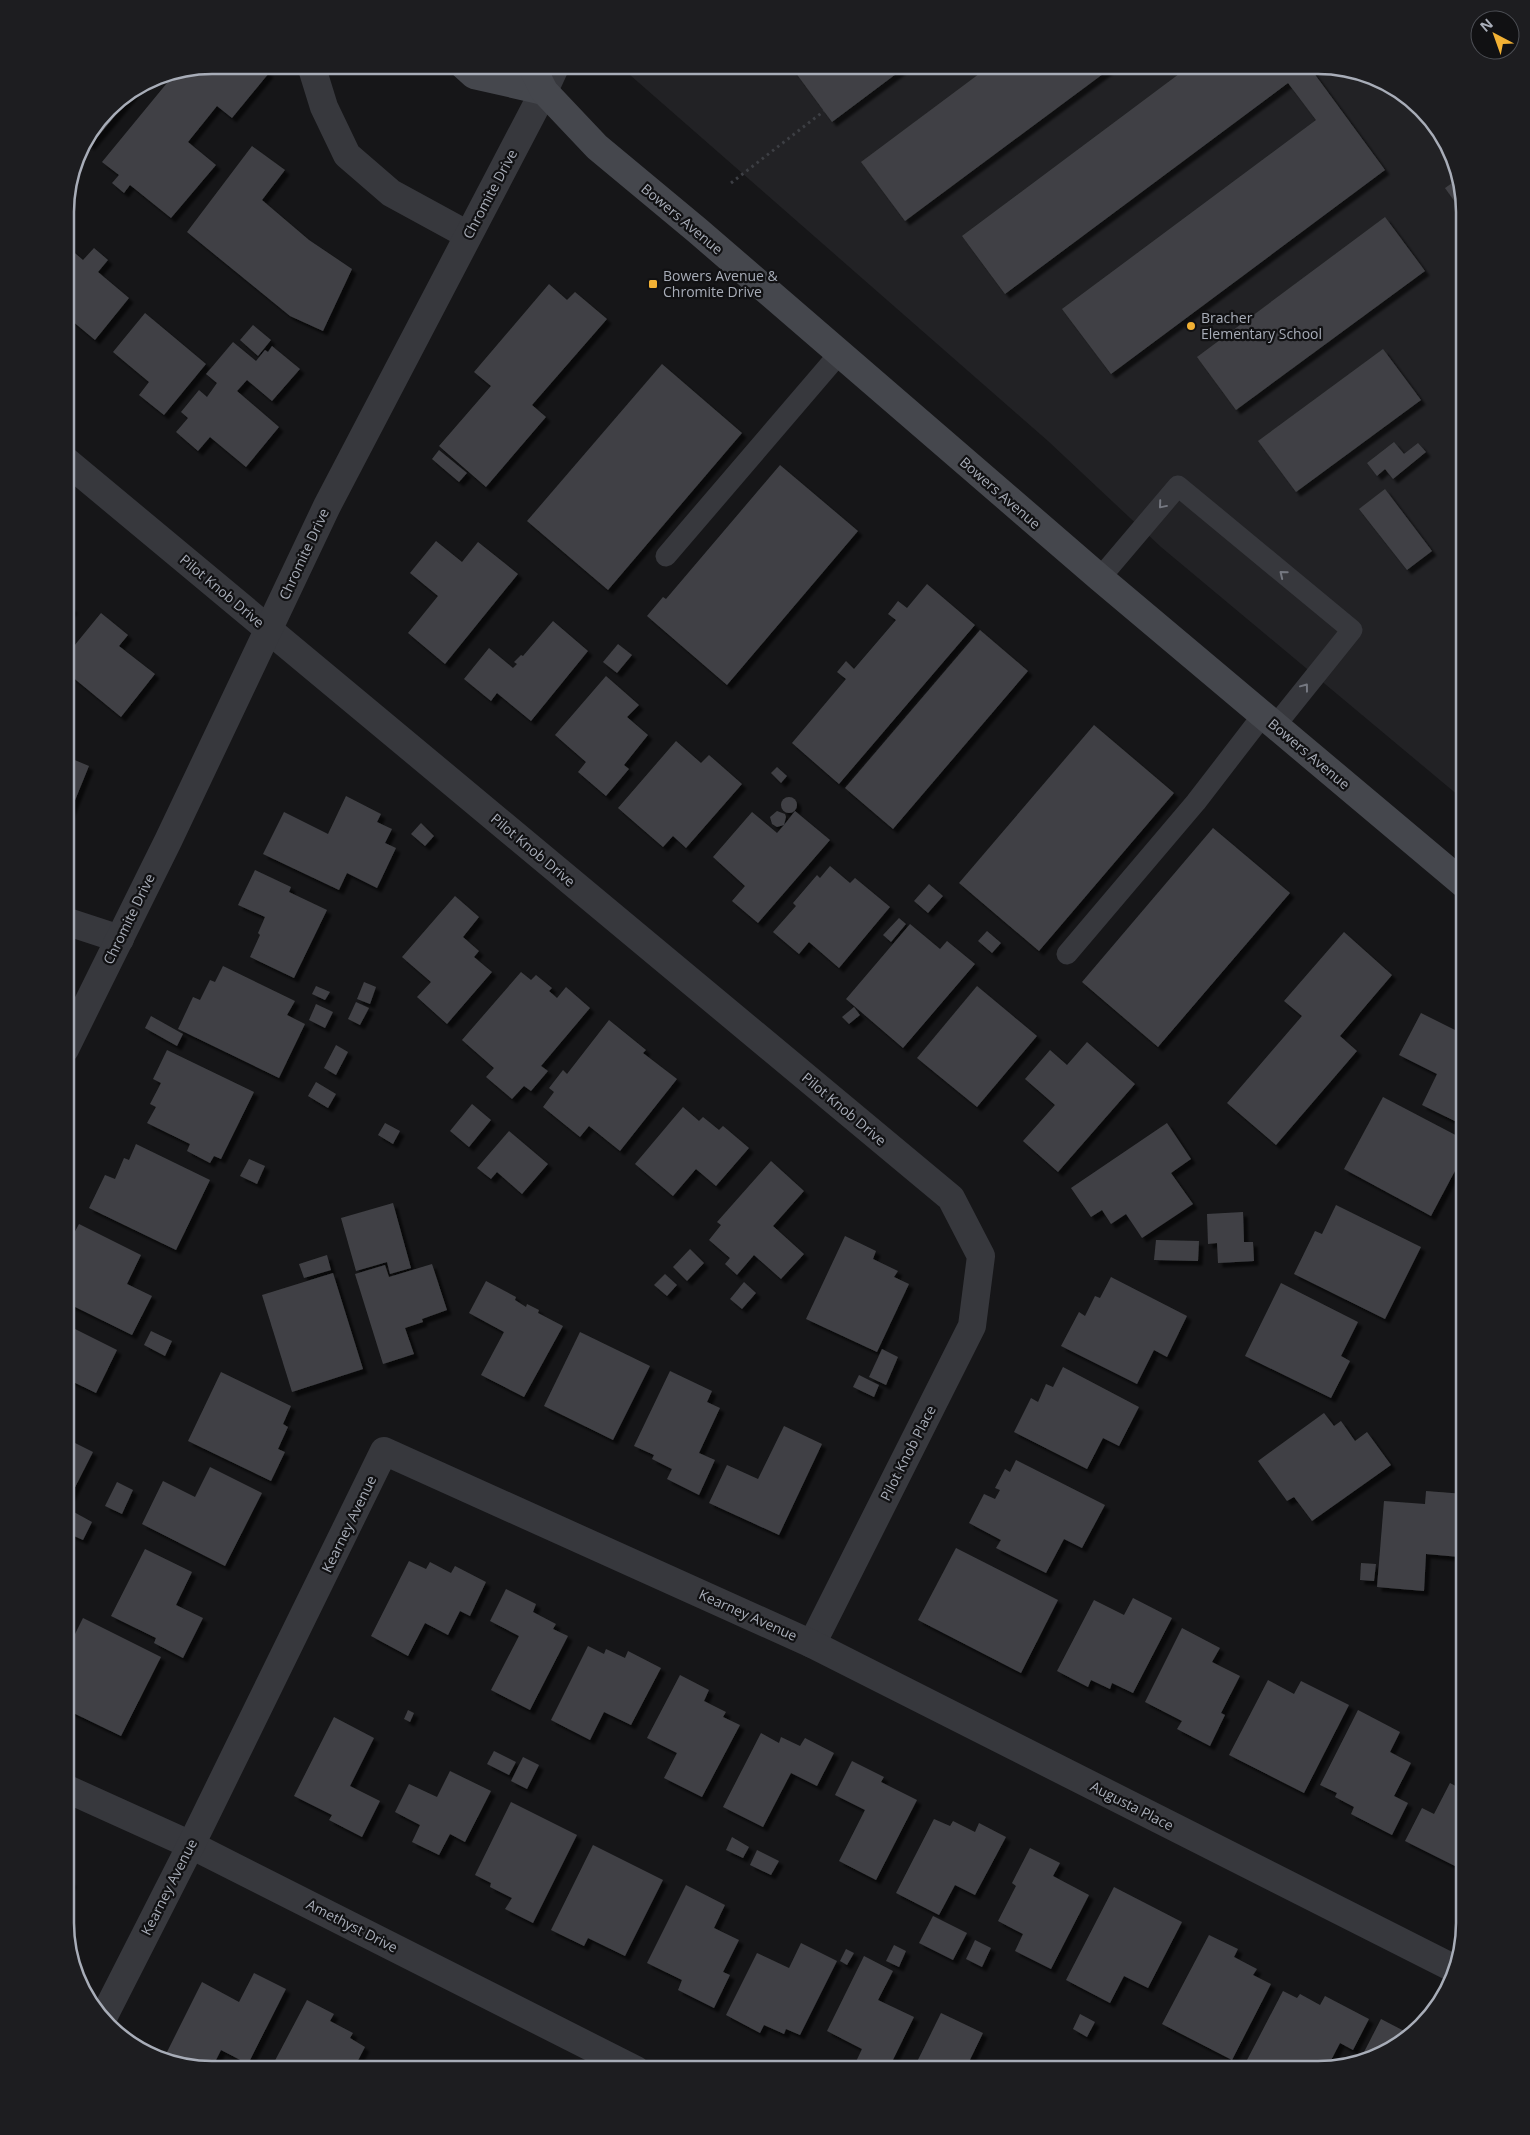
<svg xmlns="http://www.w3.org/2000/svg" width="1530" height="2135" font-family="'Open Sans',sans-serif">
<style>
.built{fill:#222225}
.building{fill:#404145;filter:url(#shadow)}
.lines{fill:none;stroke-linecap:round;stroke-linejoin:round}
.path{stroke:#3d3f44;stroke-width:3;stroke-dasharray:2.5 4;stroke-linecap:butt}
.service{stroke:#37383d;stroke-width:21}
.minor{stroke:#37383d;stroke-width:28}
.tertiary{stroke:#37383d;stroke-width:28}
.secondary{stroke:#45474d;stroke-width:28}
.oneway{stroke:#757881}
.poi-dot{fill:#f2b134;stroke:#111113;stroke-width:2}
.labels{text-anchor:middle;stroke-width:4.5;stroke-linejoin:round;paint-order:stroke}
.street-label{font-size:14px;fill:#a8adb8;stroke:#111113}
.poi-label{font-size:14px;fill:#a8adb8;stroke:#111113;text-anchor:start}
.rim{fill:none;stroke:#a8adb8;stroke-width:2.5}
</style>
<defs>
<filter id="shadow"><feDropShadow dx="4.5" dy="4.5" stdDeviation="1" flood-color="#0009"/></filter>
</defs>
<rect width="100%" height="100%" fill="#161618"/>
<polygon class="built" points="623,65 1327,65 1392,85 1445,138 1465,212 1465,801 1161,547 1048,441 622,68"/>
<g class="building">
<polygon points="212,65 260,65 269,73 232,118 217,106 188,142 216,165 171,218 130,185 124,193 112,183 119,175 102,162 176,72"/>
<polygon points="790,65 908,65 832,122"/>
<polygon points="991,65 1115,65 905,221 861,162"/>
<polygon points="1191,65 1308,65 1385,170 1111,374 1062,309 1316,120 1288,83 1005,294 962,236"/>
<polygon points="139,87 90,146 85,141 115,102"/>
<polygon points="252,146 285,170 262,200 309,240 352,269 323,331 290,316 187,232"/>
<polygon points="1455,181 1458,186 1465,216 1445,188"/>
<polygon points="1385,217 1425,271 1236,410 1197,357"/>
<polygon points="69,248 83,260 94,248 108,260 98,272 129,298 95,340 65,315 65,253"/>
<polygon points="549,284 567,300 575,292 607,319 532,405 546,417 486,487 439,446 491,386 474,372"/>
<polygon points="145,313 206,364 164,415 139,395 149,382 113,352"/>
<polygon points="253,325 271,340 258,356 240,340"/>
<polygon points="233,342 256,361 265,350 268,352 272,346 300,369 272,401 247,380 237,391 279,427 246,467 210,437 198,451 176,432 188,418 181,412 199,390 207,397 217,383 206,374"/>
<polygon points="1383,349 1421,400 1296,492 1258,441"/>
<polygon points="662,364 742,433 608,590 527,521"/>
<polygon points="1394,442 1404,454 1418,443 1426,452 1393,479 1385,469 1377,476 1367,463"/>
<polygon points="439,450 467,473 459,482 432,459"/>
<polygon points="780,465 858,531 727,685 647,616 663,597 666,599"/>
<polygon points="1385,489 1432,551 1407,570 1359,509"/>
<polygon points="436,541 462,562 478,542 518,574 445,664 408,633 438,596 410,573"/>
<polygon points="927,584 975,625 839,784 792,743 846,679 837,672 846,661 854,669 896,620 888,614 898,601 907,608"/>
<polygon points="65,602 73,609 65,619"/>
<polygon points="101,613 128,635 119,646 155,674 121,717 65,671 65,657"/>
<polygon points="553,621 588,651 531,721 497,693 491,701 464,679 489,648 513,668 517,664 514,662 521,655 523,656"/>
<polygon points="980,630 1028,671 893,829 845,788"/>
<polygon points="618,644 632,655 617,673 603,662"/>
<polygon points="606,676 639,705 627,717 648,735 624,765 629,769 606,796 578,772 586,762 555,735"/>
<polygon points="1094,725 1174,793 1039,951 959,883"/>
<polygon points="676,741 701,763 709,755 742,784 686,848 673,836 663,847 618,808"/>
<polygon points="65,756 89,766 69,815 65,814"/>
<polygon points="777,767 787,776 781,783 771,773"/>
<polygon points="346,796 381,814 377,822 392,829 385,843 396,848 377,888 347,873 339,890 263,854 284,812 328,834"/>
<circle cx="789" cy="805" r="8"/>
<polygon points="777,811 785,814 786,817 784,825 795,811 830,840 758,923 732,901 745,886 713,857 752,812 777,833 784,825 777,827 772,824 770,817"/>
<polygon points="421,823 434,836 425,846 411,834"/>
<polygon points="1213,828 1290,893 1158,1047 1082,982"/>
<polygon points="830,866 850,883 855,878 890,907 839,968 809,942 799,954 773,932 796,906 793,903 817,875 820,878"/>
<polygon points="255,870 291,887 289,892 327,910 294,978 250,957 260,935 258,933 265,917 238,905"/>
<polygon points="929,884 943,896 928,913 914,901"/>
<polygon points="455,896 479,917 463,937 479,951 474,957 492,972 447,1024 417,997 431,982 402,957"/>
<polygon points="899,918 906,924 891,942 883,935"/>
<polygon points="910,924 940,949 947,941 975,964 903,1048 846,999"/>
<polygon points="987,931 1001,943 992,953 978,941"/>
<polygon points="1344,932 1392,975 1340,1036 1357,1051 1276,1145 1227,1103 1302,1016 1284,1001"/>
<polygon points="223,966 295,1001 287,1015 305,1024 279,1078 178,1029 193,997 200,1000 210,980 215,982"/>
<polygon points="521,972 531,980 536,975 552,988 549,991 557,998 566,987 590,1008 541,1066 548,1071 531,1091 524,1086 512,1099 486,1077 494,1068 462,1040"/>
<polygon points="364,982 376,987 370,1004 357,999"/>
<polygon points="316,986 330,992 325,1000 312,994"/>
<polygon points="977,986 1037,1036 977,1107 917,1058"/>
<polygon points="356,1002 369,1008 360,1025 348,1019"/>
<polygon points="316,1004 333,1012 325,1028 309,1020"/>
<polygon points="854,1007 860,1015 849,1024 842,1017"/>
<polygon points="1421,1013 1465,1035 1465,1126 1422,1105 1437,1074 1399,1055"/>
<polygon points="151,1016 183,1034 177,1046 145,1028"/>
<polygon points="609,1020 646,1050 643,1053 677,1079 620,1151 589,1126 580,1137 543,1107 554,1092 549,1088 563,1070 567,1074"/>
<polygon points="1087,1042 1135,1084 1058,1172 1023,1141 1055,1105 1025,1079 1050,1050 1067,1065"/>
<polygon points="336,1045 348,1052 336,1075 324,1068"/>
<polygon points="167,1050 254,1092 221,1159 214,1156 210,1163 187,1151 190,1144 147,1123 156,1107 150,1104 161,1083 153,1079"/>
<polygon points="316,1082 336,1094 328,1108 308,1096"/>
<polygon points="1383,1097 1465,1140 1465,1152 1431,1216 1344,1169"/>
<polygon points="472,1104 491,1120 469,1147 450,1131"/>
<polygon points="683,1107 699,1121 703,1117 719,1130 723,1126 749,1148 716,1186 696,1169 673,1196 635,1164"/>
<polygon points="385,1123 400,1131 393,1144 378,1135"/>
<polygon points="1167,1123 1191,1159 1171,1173 1193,1204 1142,1238 1126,1214 1111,1224 1102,1210 1091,1217 1071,1188"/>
<polygon points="509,1131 548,1164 522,1194 497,1172 491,1179 477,1168"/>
<polygon points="136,1144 210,1180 176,1250 89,1208 105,1175 115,1179 124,1158 129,1160"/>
<polygon points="249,1159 265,1166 257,1184 240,1176"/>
<polygon points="771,1161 804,1191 773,1226 804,1254 781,1279 754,1255 737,1275 725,1264 730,1258 709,1240 721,1225 717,1222"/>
<polygon points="393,1203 411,1268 390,1274 387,1262 356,1271 341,1218"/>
<polygon points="1336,1205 1421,1247 1385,1319 1294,1274 1315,1231 1322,1234"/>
<polygon points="1243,1212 1244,1242 1253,1242 1254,1261 1218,1263 1217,1243 1208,1244 1207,1214"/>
<polygon points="79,1224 141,1255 127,1284 152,1296 132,1335 65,1302 65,1268 70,1259 65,1256 65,1250"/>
<polygon points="845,1236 876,1251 873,1259 898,1271 894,1277 909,1284 877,1352 806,1319"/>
<polygon points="1156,1240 1199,1241 1198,1261 1154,1260"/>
<polygon points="690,1249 704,1263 687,1281 673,1267"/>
<polygon points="327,1255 331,1270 304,1278 299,1264"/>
<polygon points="432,1264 447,1310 422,1319 423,1322 405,1328 414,1354 383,1364 355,1274 385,1265 389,1277"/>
<polygon points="333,1273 363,1369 292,1392 262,1295"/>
<polygon points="665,1274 677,1285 667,1296 654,1285"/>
<polygon points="1111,1277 1187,1316 1167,1357 1154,1350 1137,1384 1061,1346 1079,1312 1085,1316 1095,1296 1100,1298"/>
<polygon points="486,1281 516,1297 515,1300 526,1307 527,1304 539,1310 538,1313 563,1326 524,1397 481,1375 504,1332 469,1313"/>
<polygon points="744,1282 756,1293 742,1309 730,1299"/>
<polygon points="1281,1283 1358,1322 1341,1356 1350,1361 1331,1398 1245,1356"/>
<polygon points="65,1324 117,1350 96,1393 65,1378"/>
<polygon points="151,1331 172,1341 165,1356 144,1345"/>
<polygon points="580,1332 650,1366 613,1440 544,1406"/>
<polygon points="882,1349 898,1357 886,1385 869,1377"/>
<polygon points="1063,1367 1139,1407 1119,1446 1103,1438 1087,1469 1014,1432 1031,1398 1038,1402 1046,1384 1053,1387"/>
<polygon points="670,1371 712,1391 707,1402 720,1408 699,1453 715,1460 699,1495 667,1479 672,1469 652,1459 654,1455 634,1446"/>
<polygon points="221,1372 291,1406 283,1424 288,1427 278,1449 285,1452 271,1481 188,1441"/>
<polygon points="859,1375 879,1385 874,1397 853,1387"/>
<polygon points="1324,1413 1334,1426 1341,1421 1355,1441 1367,1432 1391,1465 1312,1521 1294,1497 1287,1501 1258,1461"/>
<polygon points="784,1426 822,1444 779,1535 709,1503 727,1465 758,1479"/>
<polygon points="65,1438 93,1452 65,1507"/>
<polygon points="1016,1460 1105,1505 1082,1548 1064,1539 1046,1573 996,1548 1001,1540 969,1523 984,1494 995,1499 1000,1490 995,1488 1005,1469 1010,1472"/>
<polygon points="210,1467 262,1493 225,1566 142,1524 163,1481 195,1497"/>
<polygon points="117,1482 133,1490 122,1514 105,1506"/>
<polygon points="1426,1491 1465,1494 1460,1557 1426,1554 1424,1591 1377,1587 1384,1501 1425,1504"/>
<polygon points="72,1511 92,1522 83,1540 65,1532 65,1525"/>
<polygon points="65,1540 71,1543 65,1555"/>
<polygon points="956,1548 1058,1600 1021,1673 918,1620"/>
<polygon points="145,1549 192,1572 176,1605 203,1618 183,1658 154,1643 156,1638 111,1616"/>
<polygon points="409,1561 426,1569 430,1562 451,1573 455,1566 486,1582 470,1616 460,1611 448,1635 425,1623 408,1656 371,1636"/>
<polygon points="1361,1563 1376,1564 1374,1581 1360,1580"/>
<polygon points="506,1589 536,1604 533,1612 556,1624 553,1629 568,1636 530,1710 491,1690 519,1636 490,1621"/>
<polygon points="1133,1598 1172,1618 1133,1693 1112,1683 1110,1689 1091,1680 1088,1687 1057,1671 1094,1600 1124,1615"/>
<polygon points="83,1618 161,1657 121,1736 65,1709 65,1654"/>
<polygon points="1182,1628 1220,1648 1212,1662 1240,1676 1221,1713 1225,1715 1210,1746 1177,1729 1182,1721 1145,1702"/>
<polygon points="588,1646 604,1654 606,1649 625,1658 628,1651 661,1668 631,1725 604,1712 590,1740 551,1720"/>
<polygon points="680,1675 709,1690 704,1701 726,1712 723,1717 740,1725 702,1797 664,1778 677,1753 647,1738"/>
<polygon points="1268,1680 1294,1694 1301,1681 1349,1705 1304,1793 1229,1755"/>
<polygon points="408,1710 414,1713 410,1722 404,1719"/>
<polygon points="1358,1710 1400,1732 1390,1752 1411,1763 1394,1796 1408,1803 1392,1835 1351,1814 1354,1807 1335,1797 1337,1793 1320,1785"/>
<polygon points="334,1717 374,1738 350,1786 380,1801 362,1837 329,1820 332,1815 294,1796"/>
<polygon points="761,1733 779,1743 781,1737 800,1746 805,1738 834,1753 817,1786 791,1773 763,1827 723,1807"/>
<polygon points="494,1751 516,1762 509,1775 487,1764"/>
<polygon points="523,1757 539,1765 527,1789 511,1781"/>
<polygon points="852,1761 884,1777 881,1782 917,1800 876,1880 839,1861 865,1810 835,1795"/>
<polygon points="450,1771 491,1791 465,1842 450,1834 439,1855 412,1842 420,1825 395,1812 409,1784 437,1797"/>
<polygon points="1450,1783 1463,1790 1465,1787 1465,1871 1405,1841 1422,1808 1434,1814"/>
<polygon points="511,1802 577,1835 533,1923 505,1909 512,1898 490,1887 491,1883 475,1875"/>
<polygon points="934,1819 950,1826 953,1821 975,1832 979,1823 1006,1837 975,1895 955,1885 939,1915 896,1893"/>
<polygon points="732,1837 749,1847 743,1858 726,1850"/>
<polygon points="593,1845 663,1880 625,1956 588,1938 584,1946 551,1930"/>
<polygon points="1030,1848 1060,1863 1053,1876 1089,1895 1051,1969 1015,1951 1023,1934 998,1921 1016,1886 1012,1883"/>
<polygon points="757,1850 779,1861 771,1875 750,1865"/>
<polygon points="65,1878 72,1882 65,1895"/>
<polygon points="686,1885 725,1905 714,1928 739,1940 723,1972 730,1975 714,2008 678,1990 682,1980 647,1963"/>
<polygon points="1114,1887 1182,1922 1148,1988 1124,1976 1110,2003 1066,1980"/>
<polygon points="933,1916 967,1933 953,1960 919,1943"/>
<polygon points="1209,1935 1238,1949 1234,1957 1257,1969 1253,1975 1271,1984 1232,2060 1162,2024"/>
<polygon points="975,1940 991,1948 982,1967 966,1959"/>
<polygon points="801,1943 837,1961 800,2035 786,2029 784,2034 764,2025 760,2033 726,2015 757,1953 789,1968"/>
<polygon points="894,1945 906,1951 899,1967 886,1961"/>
<polygon points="846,1949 854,1953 847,1965 840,1961"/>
<polygon points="864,1956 893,1971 878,2000 914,2017 888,2070 852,2070 862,2049 827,2031"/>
<polygon points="254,1973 286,1989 248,2064 221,2050 211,2070 203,2070 164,2058 202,1982 239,2002"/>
<polygon points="1283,1991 1297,1998 1300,1994 1320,2005 1325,1996 1369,2019 1353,2050 1340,2043 1327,2068 1318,2070 1266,2070 1247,2060"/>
<polygon points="307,2000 334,2014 330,2021 353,2033 350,2038 365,2047 353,2070 270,2070"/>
<polygon points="941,2013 983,2033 965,2070 913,2070"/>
<polygon points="1080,2014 1095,2022 1087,2037 1073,2029"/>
<polygon points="1381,2019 1408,2033 1392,2050 1365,2057 1362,2056"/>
<polygon points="428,2062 442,2070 423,2070"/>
<polygon points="1241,2062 1254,2069 1253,2070 1237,2070"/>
<polygon points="1032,2064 1043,2070 1030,2070"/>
</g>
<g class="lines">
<polyline class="path" points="731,183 824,111"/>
<g class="service">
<polyline points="666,556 839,354"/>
<polyline points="1100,578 1178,486 1352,630 1275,726"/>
<polyline points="1067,954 1196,802 1263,715"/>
</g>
<g class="minor">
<polyline points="311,65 324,107 347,155 391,193 468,235"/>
<polyline points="65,460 951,1198 981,1256 972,1326 812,1644"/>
<polyline points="65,921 120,939"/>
<polyline points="65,1788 191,1845 636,2070"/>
<polyline points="104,2016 191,1845 384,1451 812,1644 1453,1968"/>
</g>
<polyline class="tertiary" points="65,1049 168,841 327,506 544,91 556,65"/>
<g class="secondary">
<polyline points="463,65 474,75 544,91"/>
<polyline points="531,65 544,91 597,147 698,231 1100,578 1465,885"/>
</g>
</g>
<defs><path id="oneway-chevron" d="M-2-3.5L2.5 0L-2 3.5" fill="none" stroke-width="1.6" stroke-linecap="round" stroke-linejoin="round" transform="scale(1.25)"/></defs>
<g class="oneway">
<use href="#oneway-chevron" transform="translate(1162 505) rotate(130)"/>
<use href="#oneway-chevron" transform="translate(1283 574) rotate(-141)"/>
<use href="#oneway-chevron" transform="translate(1305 687) rotate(-53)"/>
</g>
<g class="poi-dot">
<rect x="648" y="279" width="10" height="10" rx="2.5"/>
<circle cx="1191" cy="326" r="5"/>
</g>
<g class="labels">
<g class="street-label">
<text transform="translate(490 194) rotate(-62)" y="5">Chromite Drive</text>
<text transform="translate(682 219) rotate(40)" y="5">Bowers Avenue</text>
<text transform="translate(1000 493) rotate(41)" y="5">Bowers Avenue</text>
<text transform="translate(304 554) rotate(-65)" y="5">Chromite Drive</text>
<text transform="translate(222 591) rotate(40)" y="5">Pilot Knob Drive</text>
<text transform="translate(1309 754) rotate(40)" y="5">Bowers Avenue</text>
<text transform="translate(533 850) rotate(40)" y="5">Pilot Knob Drive</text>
<text transform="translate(129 919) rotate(-64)" y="5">Chromite Drive</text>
<text transform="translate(844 1109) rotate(40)" y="5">Pilot Knob Drive</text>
<text transform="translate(908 1453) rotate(-63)" y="5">Pilot Knob Place</text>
<text transform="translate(349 1524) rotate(-64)" y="5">Kearney Avenue</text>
<text transform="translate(748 1615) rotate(24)" y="5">Kearney Avenue</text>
<text transform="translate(1132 1806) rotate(27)" y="5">Augusta Place</text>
<text transform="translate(169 1887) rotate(-63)" y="5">Kearney Avenue</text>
<text transform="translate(352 1926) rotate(27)" y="5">Amethyst Drive</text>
</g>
<g class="poi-label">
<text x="663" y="281">Bowers Avenue &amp;<tspan x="663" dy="16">Chromite Drive</tspan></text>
<text x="1201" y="323">Bracher<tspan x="1201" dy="16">Elementary School</tspan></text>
</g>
</g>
<path d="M0 0H1530V2135H0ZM212 74H1318A138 138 0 0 1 1456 212V1923A138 138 0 0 1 1318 2061H212A138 138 0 0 1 74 1923V212A138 138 0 0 1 212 74Z" fill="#1d1d20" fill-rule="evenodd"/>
<path class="rim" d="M212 74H1318A138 138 0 0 1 1456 212V1923A138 138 0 0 1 1318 2061H212A138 138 0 0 1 74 1923V212A138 138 0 0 1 212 74Z"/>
<g transform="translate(1495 35) rotate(319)"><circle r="24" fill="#111113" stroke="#4d4f55"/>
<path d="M0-4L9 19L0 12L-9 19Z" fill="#f2b134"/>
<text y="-8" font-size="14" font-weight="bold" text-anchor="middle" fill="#a8adb8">N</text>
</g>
</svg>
